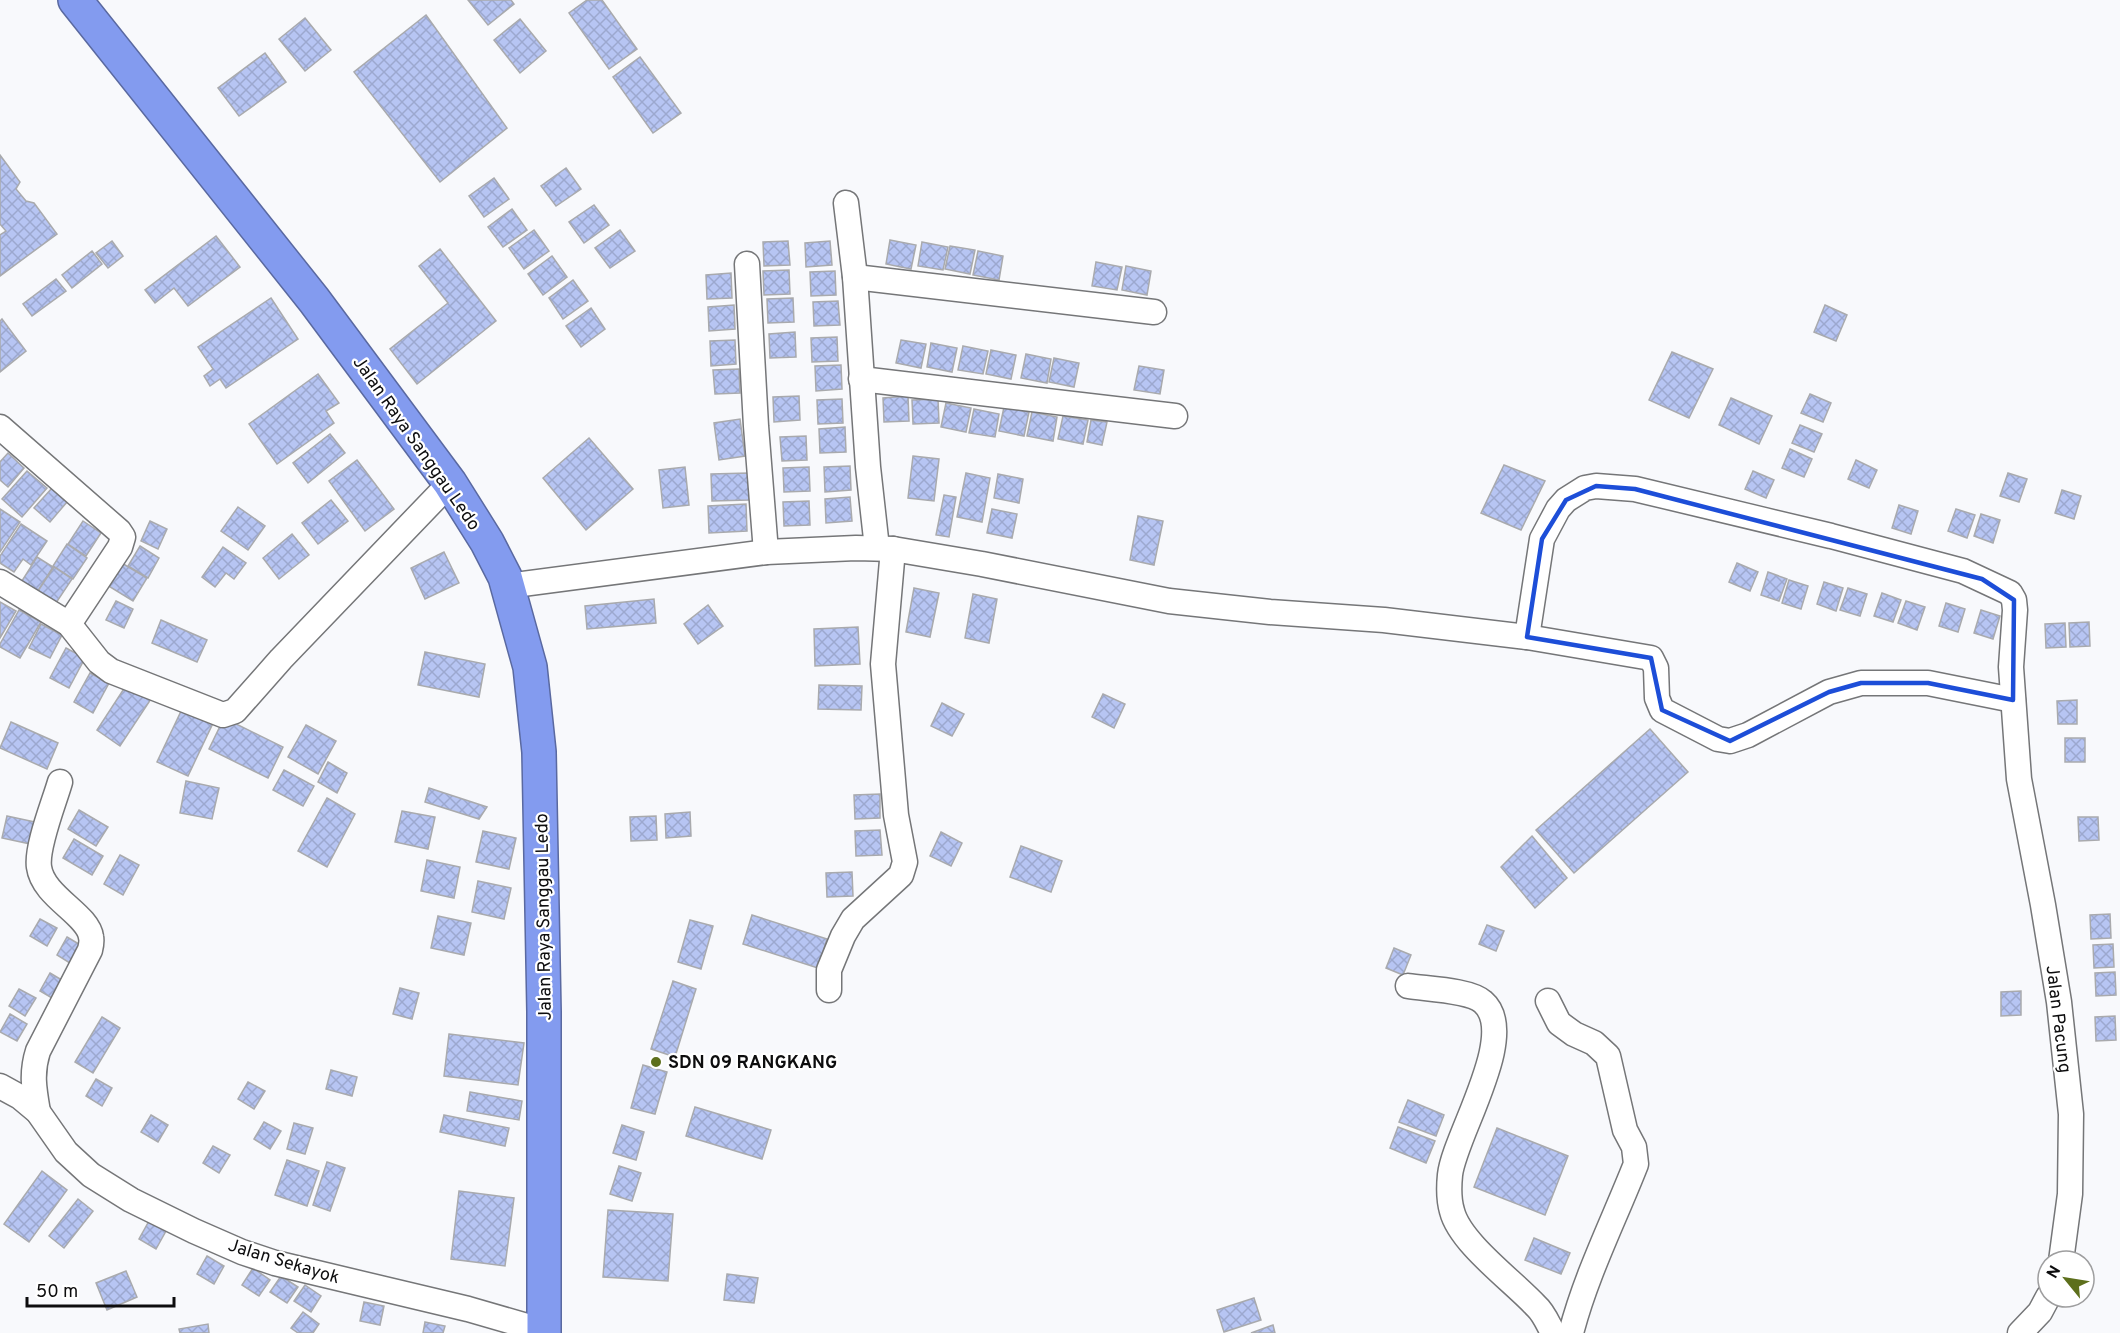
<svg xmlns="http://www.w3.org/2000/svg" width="2120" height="1333" font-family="Overpass,sans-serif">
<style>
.building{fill:url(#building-cross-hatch);stroke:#a9aaad;stroke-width:1.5}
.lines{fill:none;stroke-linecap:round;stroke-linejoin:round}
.street-casing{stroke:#757678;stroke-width:27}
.highway-casing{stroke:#5a69a0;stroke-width:36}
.street{stroke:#fff;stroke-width:24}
.highway{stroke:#839bef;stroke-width:33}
.marked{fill:none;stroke:#1d4ed8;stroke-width:4.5;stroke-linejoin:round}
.poi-dot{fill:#5d6f1c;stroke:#fff;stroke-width:2}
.labels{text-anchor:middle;stroke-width:4.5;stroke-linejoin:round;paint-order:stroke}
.street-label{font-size:18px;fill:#0d0d0e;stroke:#fff}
.poi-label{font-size:18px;font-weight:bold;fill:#0d0d0e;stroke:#fff;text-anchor:start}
</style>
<defs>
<pattern id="building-cross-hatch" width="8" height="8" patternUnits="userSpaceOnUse" patternTransform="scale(1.5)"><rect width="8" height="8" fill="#b7c5f3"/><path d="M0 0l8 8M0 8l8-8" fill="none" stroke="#9ca8cf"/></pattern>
</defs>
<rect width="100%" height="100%" fill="#f8f9fc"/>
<g class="building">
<polygon points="468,0 511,0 514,4 488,25"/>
<polygon points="587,0 602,0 637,49 609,69 569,13"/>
<polygon points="426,15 507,128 440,182 354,72"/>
<polygon points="305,18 331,50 305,71 279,39"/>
<polygon points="520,19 546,51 520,73 494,40"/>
<polygon points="265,53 286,82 239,116 218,88"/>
<polygon points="640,57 681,113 653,133 613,77"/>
<polygon points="0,155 20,182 16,189 26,201 34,203 57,234 0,276 0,235 6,231 0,224"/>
<polygon points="566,168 581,189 556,206 541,186"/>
<polygon points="494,178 509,199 484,217 469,196"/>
<polygon points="594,205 609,225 584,243 569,222"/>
<polygon points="512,209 527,230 503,247 488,227"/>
<polygon points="534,230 549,251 524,269 509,248"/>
<polygon points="620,230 635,251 610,268 595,248"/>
<polygon points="216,236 240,267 188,306 174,288 155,303 145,290"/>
<polygon points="890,240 916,245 911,269 886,264"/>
<polygon points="112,241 123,256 108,268 96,253"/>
<polygon points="788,241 790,265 764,266 763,242"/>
<polygon points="830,241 832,265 806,267 805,243"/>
<polygon points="922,242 948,247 943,270 918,266"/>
<polygon points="950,246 975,250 970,274 945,269"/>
<polygon points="440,249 496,321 417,384 390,349 448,303 419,266"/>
<polygon points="92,251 102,264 72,288 62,275"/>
<polygon points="978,251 1003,256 999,280 973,275"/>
<polygon points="552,256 567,277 543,295 528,274"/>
<polygon points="1096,262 1122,267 1117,290 1092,286"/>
<polygon points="1126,266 1151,271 1147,295 1122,290"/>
<polygon points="789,270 790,294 764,295 763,271"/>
<polygon points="835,271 836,295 811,296 810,272"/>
<polygon points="731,273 732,298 707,299 706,275"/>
<polygon points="56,279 66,291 32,316 23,304"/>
<polygon points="573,280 588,301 563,319 549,298"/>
<polygon points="271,298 298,339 226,388 220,379 210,386 204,376 213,369 198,347"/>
<polygon points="793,298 794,322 768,323 767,299"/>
<polygon points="838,301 840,325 814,326 813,302"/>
<polygon points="734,305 735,329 709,331 708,307"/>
<polygon points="1825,305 1847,315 1836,341 1814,332"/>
<polygon points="591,308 605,329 581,347 566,326"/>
<polygon points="2,319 26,351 0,372 0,321"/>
<polygon points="795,332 796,357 770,358 769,334"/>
<polygon points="837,337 838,361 812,362 811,338"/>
<polygon points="735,340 736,364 711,366 710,341"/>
<polygon points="901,340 926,344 921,368 896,363"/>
<polygon points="931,343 957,348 952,372 927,367"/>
<polygon points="963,346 988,351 983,374 958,370"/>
<polygon points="991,350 1016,355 1011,379 986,374"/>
<polygon points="1672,352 1713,369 1689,418 1649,400"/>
<polygon points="1026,354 1051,359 1047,383 1021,378"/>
<polygon points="1054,358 1079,363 1074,387 1049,382"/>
<polygon points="841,365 842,389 816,391 815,366"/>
<polygon points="1139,366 1164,370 1160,394 1134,390"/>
<polygon points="739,369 740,393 715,394 713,370"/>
<polygon points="318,374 339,403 326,411 334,423 277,464 249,424"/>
<polygon points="1810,394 1831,403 1823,422 1801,413"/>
<polygon points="799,396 800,420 774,422 773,397"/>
<polygon points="908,396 909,421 884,422 883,398"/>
<polygon points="1731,398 1772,416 1759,444 1719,425"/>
<polygon points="842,399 843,423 818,424 817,400"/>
<polygon points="938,399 939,423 913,424 912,400"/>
<polygon points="946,403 971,408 966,432 941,427"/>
<polygon points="1004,407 1029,412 1024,436 999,431"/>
<polygon points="974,409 999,414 995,437 969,433"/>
<polygon points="1032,412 1057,417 1053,441 1027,436"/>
<polygon points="1063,416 1088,420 1083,444 1058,439"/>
<polygon points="740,419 745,456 719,460 714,423"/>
<polygon points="1091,420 1107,422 1102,445 1087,442"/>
<polygon points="1800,425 1822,434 1814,452 1792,443"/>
<polygon points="845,427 846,452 820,453 819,429"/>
<polygon points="330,434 345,453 308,483 293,463"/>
<polygon points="806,436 807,460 782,461 780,437"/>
<polygon points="589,438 633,489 586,530 543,478"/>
<polygon points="1790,449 1812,459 1804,477 1782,468"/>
<polygon points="8,453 24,468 8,487 0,480 0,462"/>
<polygon points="913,456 939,459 934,501 908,498"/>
<polygon points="357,460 394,509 365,531 329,481"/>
<polygon points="1856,460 1877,470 1869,488 1848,479"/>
<polygon points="1504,465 1545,481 1521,530 1481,513"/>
<polygon points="850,466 851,490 825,492 824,467"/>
<polygon points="685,467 689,505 663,508 659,470"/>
<polygon points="809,467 810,491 784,492 783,468"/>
<polygon points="27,471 47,488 22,517 2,499"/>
<polygon points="1753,471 1774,480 1766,498 1745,489"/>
<polygon points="748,473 749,500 712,501 711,474"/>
<polygon points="966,473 990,478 982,522 957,517"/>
<polygon points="2008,473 2027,479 2019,502 2000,496"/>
<polygon points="998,474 1023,479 1019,503 994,498"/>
<polygon points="52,488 67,502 50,522 34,508"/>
<polygon points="2062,490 2081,496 2074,519 2055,513"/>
<polygon points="944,495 956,497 949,537 936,535"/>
<polygon points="850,497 852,521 826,523 825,499"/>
<polygon points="331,500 348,521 318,544 302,523"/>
<polygon points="809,501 810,525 784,526 783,502"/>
<polygon points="746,504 747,531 709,533 708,506"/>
<polygon points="1899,505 1918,511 1911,534 1892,528"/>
<polygon points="238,507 265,526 248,550 221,531"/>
<polygon points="0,509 20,522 0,552"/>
<polygon points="992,509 1017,514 1012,538 987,533"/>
<polygon points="1956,509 1975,515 1967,538 1948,531"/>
<polygon points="1981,514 2000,520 1993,543 1974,536"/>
<polygon points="1138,516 1163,521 1154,565 1130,560"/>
<polygon points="83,521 101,533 86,556 68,544"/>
<polygon points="150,521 167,529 158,549 141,541"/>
<polygon points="21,524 47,541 31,565 23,559 14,572 0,563 0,556"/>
<polygon points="292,534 309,555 279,579 263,558"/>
<polygon points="67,544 87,558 73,579 53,566"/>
<polygon points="140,546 159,558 148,578 128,566"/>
<polygon points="223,547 246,563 234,579 226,573 215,587 202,577"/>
<polygon points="444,552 459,583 425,599 411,568"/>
<polygon points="37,557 53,567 36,594 20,584"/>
<polygon points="115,559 147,578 133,601 102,582"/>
<polygon points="1737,563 1758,572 1750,591 1729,582"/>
<polygon points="54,567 72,579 56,603 38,591"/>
<polygon points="1768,572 1787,579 1779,601 1761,595"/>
<polygon points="1789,580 1808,586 1801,609 1782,603"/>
<polygon points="1824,582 1843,588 1836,611 1817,604"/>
<polygon points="914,588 939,593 930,637 906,632"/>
<polygon points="1848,588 1867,594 1860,616 1840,610"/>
<polygon points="1882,593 1901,600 1893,622 1874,616"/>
<polygon points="973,594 997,599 989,643 965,638"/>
<polygon points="654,599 656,623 587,629 585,606"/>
<polygon points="116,601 133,609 124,628 106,620"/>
<polygon points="1906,601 1925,607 1917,630 1898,623"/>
<polygon points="0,602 16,611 0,638"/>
<polygon points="1946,603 1965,609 1958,632 1939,626"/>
<polygon points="708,605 723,626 698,644 684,624"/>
<polygon points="19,610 41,622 20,658 0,647 0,644"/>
<polygon points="1981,610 2000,616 1993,639 1974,633"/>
<polygon points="161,620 207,640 197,662 152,643"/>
<polygon points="2089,622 2090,646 2070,647 2069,623"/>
<polygon points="2065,623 2066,647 2046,648 2045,624"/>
<polygon points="41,624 62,635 50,658 29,648"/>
<polygon points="858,627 860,664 815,666 814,629"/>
<polygon points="66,648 85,658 69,688 50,678"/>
<polygon points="425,652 485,664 479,697 418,685"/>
<polygon points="90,673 109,683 93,713 74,702"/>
<polygon points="127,684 151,699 120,746 97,730"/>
<polygon points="819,685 862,686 861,710 818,709"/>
<polygon points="1103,694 1125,704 1114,728 1092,717"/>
<polygon points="2077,700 2077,724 2058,724 2057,701"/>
<polygon points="942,703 964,714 952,736 931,726"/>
<polygon points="183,707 214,721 188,776 157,762"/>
<polygon points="224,718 283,747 268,778 209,749"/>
<polygon points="11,722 58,743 47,769 0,748"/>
<polygon points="306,725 336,741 318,774 288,757"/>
<polygon points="1650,729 1688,772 1574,873 1536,830"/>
<rect x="2065" y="738" width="20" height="24"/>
<polygon points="328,762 347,773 337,793 318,782"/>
<polygon points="284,770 314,786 303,806 273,790"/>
<polygon points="186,781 219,788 212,819 180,813"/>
<polygon points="429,788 487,807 479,819 425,802"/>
<polygon points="880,794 880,818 855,819 854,795"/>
<polygon points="327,798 355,814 327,867 298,851"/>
<polygon points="79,810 108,827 96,846 68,829"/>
<polygon points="402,811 435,817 428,849 395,842"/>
<polygon points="690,812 691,836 666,838 665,814"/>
<polygon points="7,816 40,823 35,845 2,838"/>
<polygon points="656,816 657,840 631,841 630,817"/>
<polygon points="2078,817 2098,817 2099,840 2079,841"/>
<polygon points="880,830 882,855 856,856 855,831"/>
<polygon points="483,831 516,838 509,869 476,862"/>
<polygon points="941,832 962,843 951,866 930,856"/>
<polygon points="1532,836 1567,878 1535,908 1501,867"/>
<polygon points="74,839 103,856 92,875 63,858"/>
<polygon points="1021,846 1062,861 1051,892 1010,877"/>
<polygon points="120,855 139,865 123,895 104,884"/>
<polygon points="427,860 460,867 454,898 421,891"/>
<polygon points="852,872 853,896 827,897 826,873"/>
<polygon points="478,881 511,888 504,919 472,912"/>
<polygon points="2110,914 2111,938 2091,939 2090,915"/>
<polygon points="752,915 827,939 818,968 743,944"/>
<polygon points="438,916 471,923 464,955 431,948"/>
<polygon points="40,919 57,928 47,946 30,936"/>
<polygon points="690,920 713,926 701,969 678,962"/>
<polygon points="1487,925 1504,931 1496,951 1479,944"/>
<polygon points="67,937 84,947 73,965 57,955"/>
<polygon points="2113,944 2114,967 2094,968 2093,945"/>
<polygon points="1394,948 1411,955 1403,975 1386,968"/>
<polygon points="2115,972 2116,995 2096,996 2095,973"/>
<polygon points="50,973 67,983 57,1001 40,991"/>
<polygon points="673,981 696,989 675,1057 651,1049"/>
<polygon points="400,988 419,993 412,1019 393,1014"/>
<polygon points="19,989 36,998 25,1016 9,1006"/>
<polygon points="2021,991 2021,1015 2001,1016 2001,992"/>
<polygon points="10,1014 27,1024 17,1041 0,1032"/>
<polygon points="2115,1016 2116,1040 2096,1041 2095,1017"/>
<polygon points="102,1017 120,1028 93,1073 75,1062"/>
<polygon points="449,1034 524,1043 518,1085 444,1076"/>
<polygon points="643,1065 667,1072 655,1114 631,1108"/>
<polygon points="331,1070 357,1077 352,1096 326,1089"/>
<polygon points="96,1079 112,1088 102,1106 86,1096"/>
<polygon points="248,1082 265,1091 254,1109 238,1099"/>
<polygon points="470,1092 522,1101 519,1120 467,1111"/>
<polygon points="1408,1100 1444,1115 1436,1136 1399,1122"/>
<polygon points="695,1107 771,1130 762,1159 686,1136"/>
<polygon points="151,1115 168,1125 158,1142 141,1132"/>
<polygon points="444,1115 509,1128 505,1146 440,1132"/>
<polygon points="264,1122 281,1131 270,1149 254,1139"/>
<polygon points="294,1123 313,1128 305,1154 287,1149"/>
<polygon points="622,1125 644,1132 636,1160 613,1153"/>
<polygon points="1398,1127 1435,1141 1426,1163 1390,1148"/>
<polygon points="1497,1128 1568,1156 1545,1215 1474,1187"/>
<polygon points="213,1146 230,1155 219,1173 203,1163"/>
<polygon points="287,1160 319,1171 307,1206 275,1195"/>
<polygon points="327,1162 345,1168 330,1211 313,1205"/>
<polygon points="619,1166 641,1173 632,1201 610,1194"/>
<polygon points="42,1171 67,1190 29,1242 4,1224"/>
<polygon points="459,1191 514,1198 505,1266 451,1259"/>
<polygon points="78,1199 93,1211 64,1248 49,1236"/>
<polygon points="608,1210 673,1214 668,1281 603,1277"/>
<polygon points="149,1221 166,1231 156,1249 139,1239"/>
<polygon points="1534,1238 1570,1253 1561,1274 1525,1260"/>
<polygon points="207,1256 224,1266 214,1284 197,1274"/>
<polygon points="253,1268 270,1280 259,1296 242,1285"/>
<polygon points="126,1271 137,1297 107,1310 96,1283"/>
<polygon points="727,1274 758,1278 754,1303 724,1300"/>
<polygon points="281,1276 298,1287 287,1303 270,1292"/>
<polygon points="305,1285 321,1296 311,1312 294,1301"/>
<polygon points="1254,1298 1261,1320 1224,1332 1217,1310"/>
<polygon points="364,1302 384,1306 380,1325 360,1321"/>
<polygon points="303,1312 319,1324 313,1333 298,1333 291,1328"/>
<polygon points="425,1322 445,1326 443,1333 423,1333"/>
<polygon points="208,1324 209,1333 180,1333 179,1329"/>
<polygon points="1273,1325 1275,1333 1251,1333"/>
</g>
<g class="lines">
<g class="street-casing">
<g id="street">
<polyline points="846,203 855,277 868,467 877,548"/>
<polyline points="747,264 756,426 766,552"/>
<polyline points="855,277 1154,312"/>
<polyline points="861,379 1175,416"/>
<polyline points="0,427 119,531 123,537 120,547 69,624"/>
<polyline points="0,582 69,624 99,662 111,671 223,715 235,711 281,659 450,483"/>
<polyline points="507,586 766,552 856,548 893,549 982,564 1169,601 1270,612 1384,620 1527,637 1651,658 1656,668 1657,698 1662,710 1718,739 1730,741 1748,735 1829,692 1861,683 1928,683 2013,700"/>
<polyline points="1527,637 1542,539 1558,509 1566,500 1585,488 1596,486 1635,489 1831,536 1963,571 2010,593 2014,600 2015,610 2011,667 2019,779 2043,905 2059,1002 2071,1114 2070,1194 2061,1261"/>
<path d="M1408 986C1427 989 1470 990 1483 1002 1520 1034 1454 1136 1450 1175 1449 1185 1449 1201 1452 1211 1460 1243 1513 1281 1536 1306 1544 1313 1548 1324 1553 1333"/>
<polyline points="829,990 829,970 843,936 853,919 901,875 905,862 896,815 883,664 893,549"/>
<path d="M1548 1001 1559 1023 1574 1034 1594 1043 1608 1056 1625 1130 1634 1147 1636 1164C1614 1220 1586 1275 1571 1333"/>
<polyline points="0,1086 20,1097 38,1112 66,1152 91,1175 131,1200 194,1231 242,1252 275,1263 468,1309 544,1331"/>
<path d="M38 1112C34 1089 31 1073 38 1051L90 950C91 946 92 941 91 937 88 914 43 897 39 867 36 847 54 803 60 782"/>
<polyline points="2020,1333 2040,1312 2048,1297"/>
</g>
</g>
<g class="highway-casing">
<polyline id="highway" points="75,0 314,300 450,483 487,542 505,577 530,667 539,752 544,1012 544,1333"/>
</g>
<use href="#street" class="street"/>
<use href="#highway" class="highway"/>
</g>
<path class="marked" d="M1596 486 1635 489 1982 579 2014 600 2013 700 1928 683H1861L1829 692 1730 741 1662 710 1651 658 1527 637 1542 539 1566 500Z"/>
<circle class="poi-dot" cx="656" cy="1062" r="6"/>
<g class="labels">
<g class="street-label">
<text transform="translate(417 443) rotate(55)" y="6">Jalan Raya Sanggau Ledo</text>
<text transform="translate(543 917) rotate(-91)" y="6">Jalan Raya Sanggau Ledo</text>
<text transform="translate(2059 1019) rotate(83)" y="6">Jalan Pacung</text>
<text transform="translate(284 1261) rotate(17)" y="6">Jalan Sekayok</text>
</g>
<g class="poi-label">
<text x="668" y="1068">SDN 09 RANGKANG</text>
</g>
</g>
<g transform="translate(2066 1279) rotate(300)"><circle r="28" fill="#ffffff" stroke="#9e9e9f" stroke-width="1.5"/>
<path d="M0-4.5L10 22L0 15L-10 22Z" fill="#5d6f1c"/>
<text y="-9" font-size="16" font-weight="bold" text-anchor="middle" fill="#0d0d0e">N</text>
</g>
<path d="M27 1297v9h147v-9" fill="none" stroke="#0d0d0e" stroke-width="3"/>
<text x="36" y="1297" font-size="18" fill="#0d0d0e" stroke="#ffffff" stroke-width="4.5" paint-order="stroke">50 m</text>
</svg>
